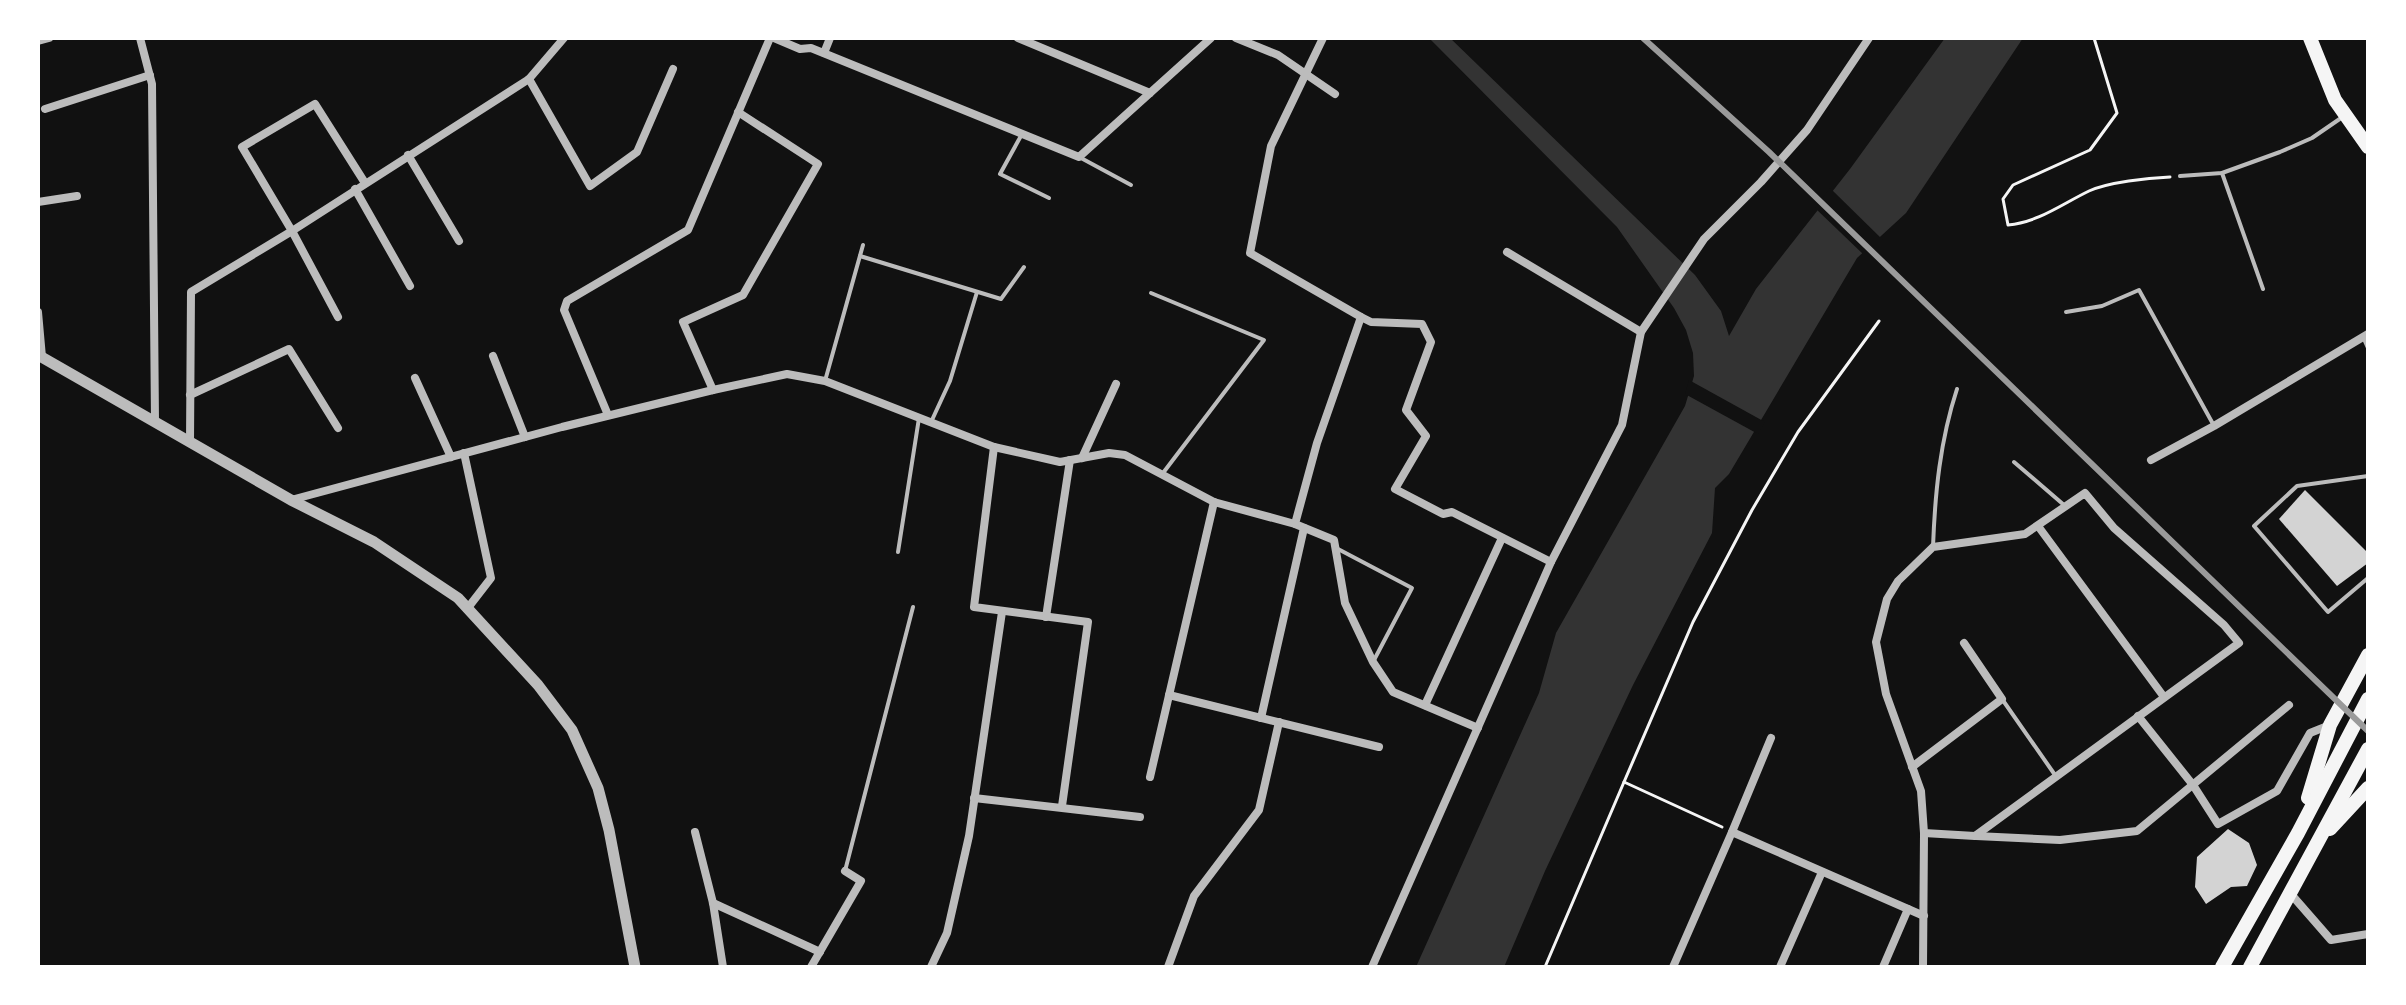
<svg xmlns="http://www.w3.org/2000/svg" width="2406" height="1005" font-family="Barlow,sans-serif">
<style>
.water{fill:#333}
.pier{fill:#111}
.building{fill:#d3d3d3}
.lines{fill:none;stroke-linecap:round;stroke-linejoin:round}
.path{stroke:#f5f5f5;stroke-width:3}
.service{stroke:#bcbcbc;stroke-width:4}
.minor{stroke:#bcbcbc;stroke-width:8}
.tertiary{stroke:#bcbcbc;stroke-width:11}
.trunk{stroke:#f5f5f5;stroke-width:14}
.rail{stroke:#9a9a9a;stroke-width:6}
</style>
<rect width="100%" height="100%" fill="#111"/>
<polygon class="water" points="1429,38 1450,38 1695,275 1721,311 1729,336 1756,289 1850,169 1945,38 2023,38 1906,213 1857,258 1729,474 1715,488 1712,533 1633,685 1545,871 1504,967 1416,967 1539,693 1556,633 1685,406 1694,376 1693,353 1686,330 1674,308 1617,227"/>
<g class="pier">
<polygon points="1830,188 1883,240 1865,256 1815,208"/>
<polygon points="1689,380 1765,422 1758,434 1685,394"/>
</g>
<g class="building">
<polygon points="2305,490 2368,553 2368,563 2337,586 2279,519"/>
<polygon points="2228,829 2249,843 2257,865 2247,886 2231,887 2206,904 2195,887 2197,857"/>
</g>
<g class="lines">
<g class="path">
<path d="M2094 38 2117 113 2090 150 2013 185 2003 199 2008 225C2039 222 2062 204 2089 191 2109 182 2148 178 2170 177"/>
<polyline points="1624,782 1693,622 1752,510 1798,432 1879,321"/>
<polyline points="1545,967 1624,782 1722,827"/>
</g>
<g class="service">
<polyline points="1022,134 1000,174 1049,198"/>
<polyline points="1081,158 1131,185"/>
<polyline points="2222,173 2263,289"/>
<polyline points="2180,176 2222,173 2280,152 2312,138 2344,116"/>
<polyline points="860,256 1001,299 1024,267"/>
<polyline points="1151,293 1264,340 1163,473"/>
<polyline points="2066,312 2102,306 2139,290 2213,424"/>
<polyline points="2364,339 2368,348"/>
<polyline points="825,381 863,245"/>
<polyline points="932,420 950,381 977,292"/>
<polyline points="2014,462 2064,505"/>
<polyline points="2368,476 2297,486 2254,526 2328,612 2368,578"/>
<path d="M1933 547C1935 493 1940 441 1957 389"/>
<polyline points="1338,549 1412,588 1373,662"/>
<polyline points="898,552 919,418"/>
<polyline points="2002,699 2055,775"/>
<polyline points="845,871 913,607"/>
</g>
<g class="minor">
<polyline points="140,38 152,84 155,422"/>
<polyline points="774,38 800,49 811,48 1079,157 1211,38"/>
<polyline points="1018,38 1150,93"/>
<polyline points="1236,38 1278,55 1335,94"/>
<polyline points="1323,38 1271,146 1250,253 1361,317 1317,443 1295,524 1334,540 1345,603 1373,662 1393,692 1478,728"/>
<polyline points="38,41 49,38"/>
<polyline points="824,53 830,38"/>
<polyline points="529,79 590,186 637,152 673,69"/>
<polyline points="45,109 150,75"/>
<polyline points="408,155 459,241"/>
<polyline points="355,189 410,286"/>
<polyline points="38,202 77,196"/>
<polyline points="1507,252 1641,332"/>
<polyline points="38,312 42,357"/>
<polyline points="338,317 292,231 242,147 315,104 365,183"/>
<polyline points="1361,317 1371,322 1422,324 1431,342 1406,410 1426,436 1395,489 1443,514 1452,512 1551,562"/>
<polyline points="493,356 525,437"/>
<polyline points="415,378 451,457"/>
<polyline points="713,390 683,322 743,295 818,164 738,112"/>
<polyline points="190,395 289,349 338,428"/>
<polyline points="608,415 564,310 567,301 688,230 770,38"/>
<polyline points="190,442 191,292 292,231 529,79 564,38"/>
<polyline points="994,447 974,607 1088,622 1062,806"/>
<polyline points="464,453 491,578 467,609"/>
<polyline points="1082,458 1116,384"/>
<polyline points="2151,460 2214,426 2368,334"/>
<polyline points="291,500 562,427 713,390 787,374 825,381 994,447 1060,462 1109,453 1125,455 1214,502 1295,524"/>
<polyline points="2038,526 2164,697"/>
<polyline points="1046,617 1070,460"/>
<polyline points="1169,695 1379,747"/>
<polyline points="1425,705 1502,538"/>
<polyline points="2138,716 2193,785 2218,824 2277,791 2310,733 2330,725"/>
<polyline points="1261,718 1304,528"/>
<polyline points="1912,767 2002,699 1964,643"/>
<polyline points="1150,777 1214,502"/>
<polyline points="974,798 1140,817"/>
<polyline points="695,832 713,903 723,967"/>
<polyline points="1732,832 1771,738"/>
<polyline points="1976,836 2060,840 2137,831 2289,705"/>
<polyline points="2290,893 2331,940 2368,934"/>
<polyline points="713,903 820,952"/>
<polyline points="811,967 861,881 845,871"/>
<polyline points="931,967 947,933 969,836 1002,612"/>
<polyline points="1168,967 1194,896 1259,810 1279,722"/>
<polyline points="1372,967 1551,562 1622,425 1641,332 1704,239 1761,182 1807,130 1869,38"/>
<polyline points="1673,967 1732,832 1924,916"/>
<polyline points="1780,967 1822,872"/>
<polyline points="1883,967 1908,909"/>
<polyline points="1923,967 1924,833 1921,791 1886,694 1876,642 1887,599 1898,581 1933,547 2025,534 2085,493 2114,528 2224,625 2239,643 1975,836 1924,833"/>
</g>
<polyline class="tertiary" points="38,355 291,500 374,542 458,598 538,685 572,730 598,788 609,830 635,967"/>
<g class="trunk">
<polyline points="2310,38 2335,100 2368,147"/>
<polyline points="2308,798 2330,725 2368,655"/>
<polyline points="2330,829 2368,788"/>
<polyline points="2222,967 2298,833 2368,699"/>
<polyline points="2250,967 2368,749"/>
</g>
<polyline class="rail" points="1643,38 1769,152 2368,731"/>
</g>
<rect width="2406" height="1005" fill="none" stroke="#ffffff" stroke-width="80"/>
</svg>
